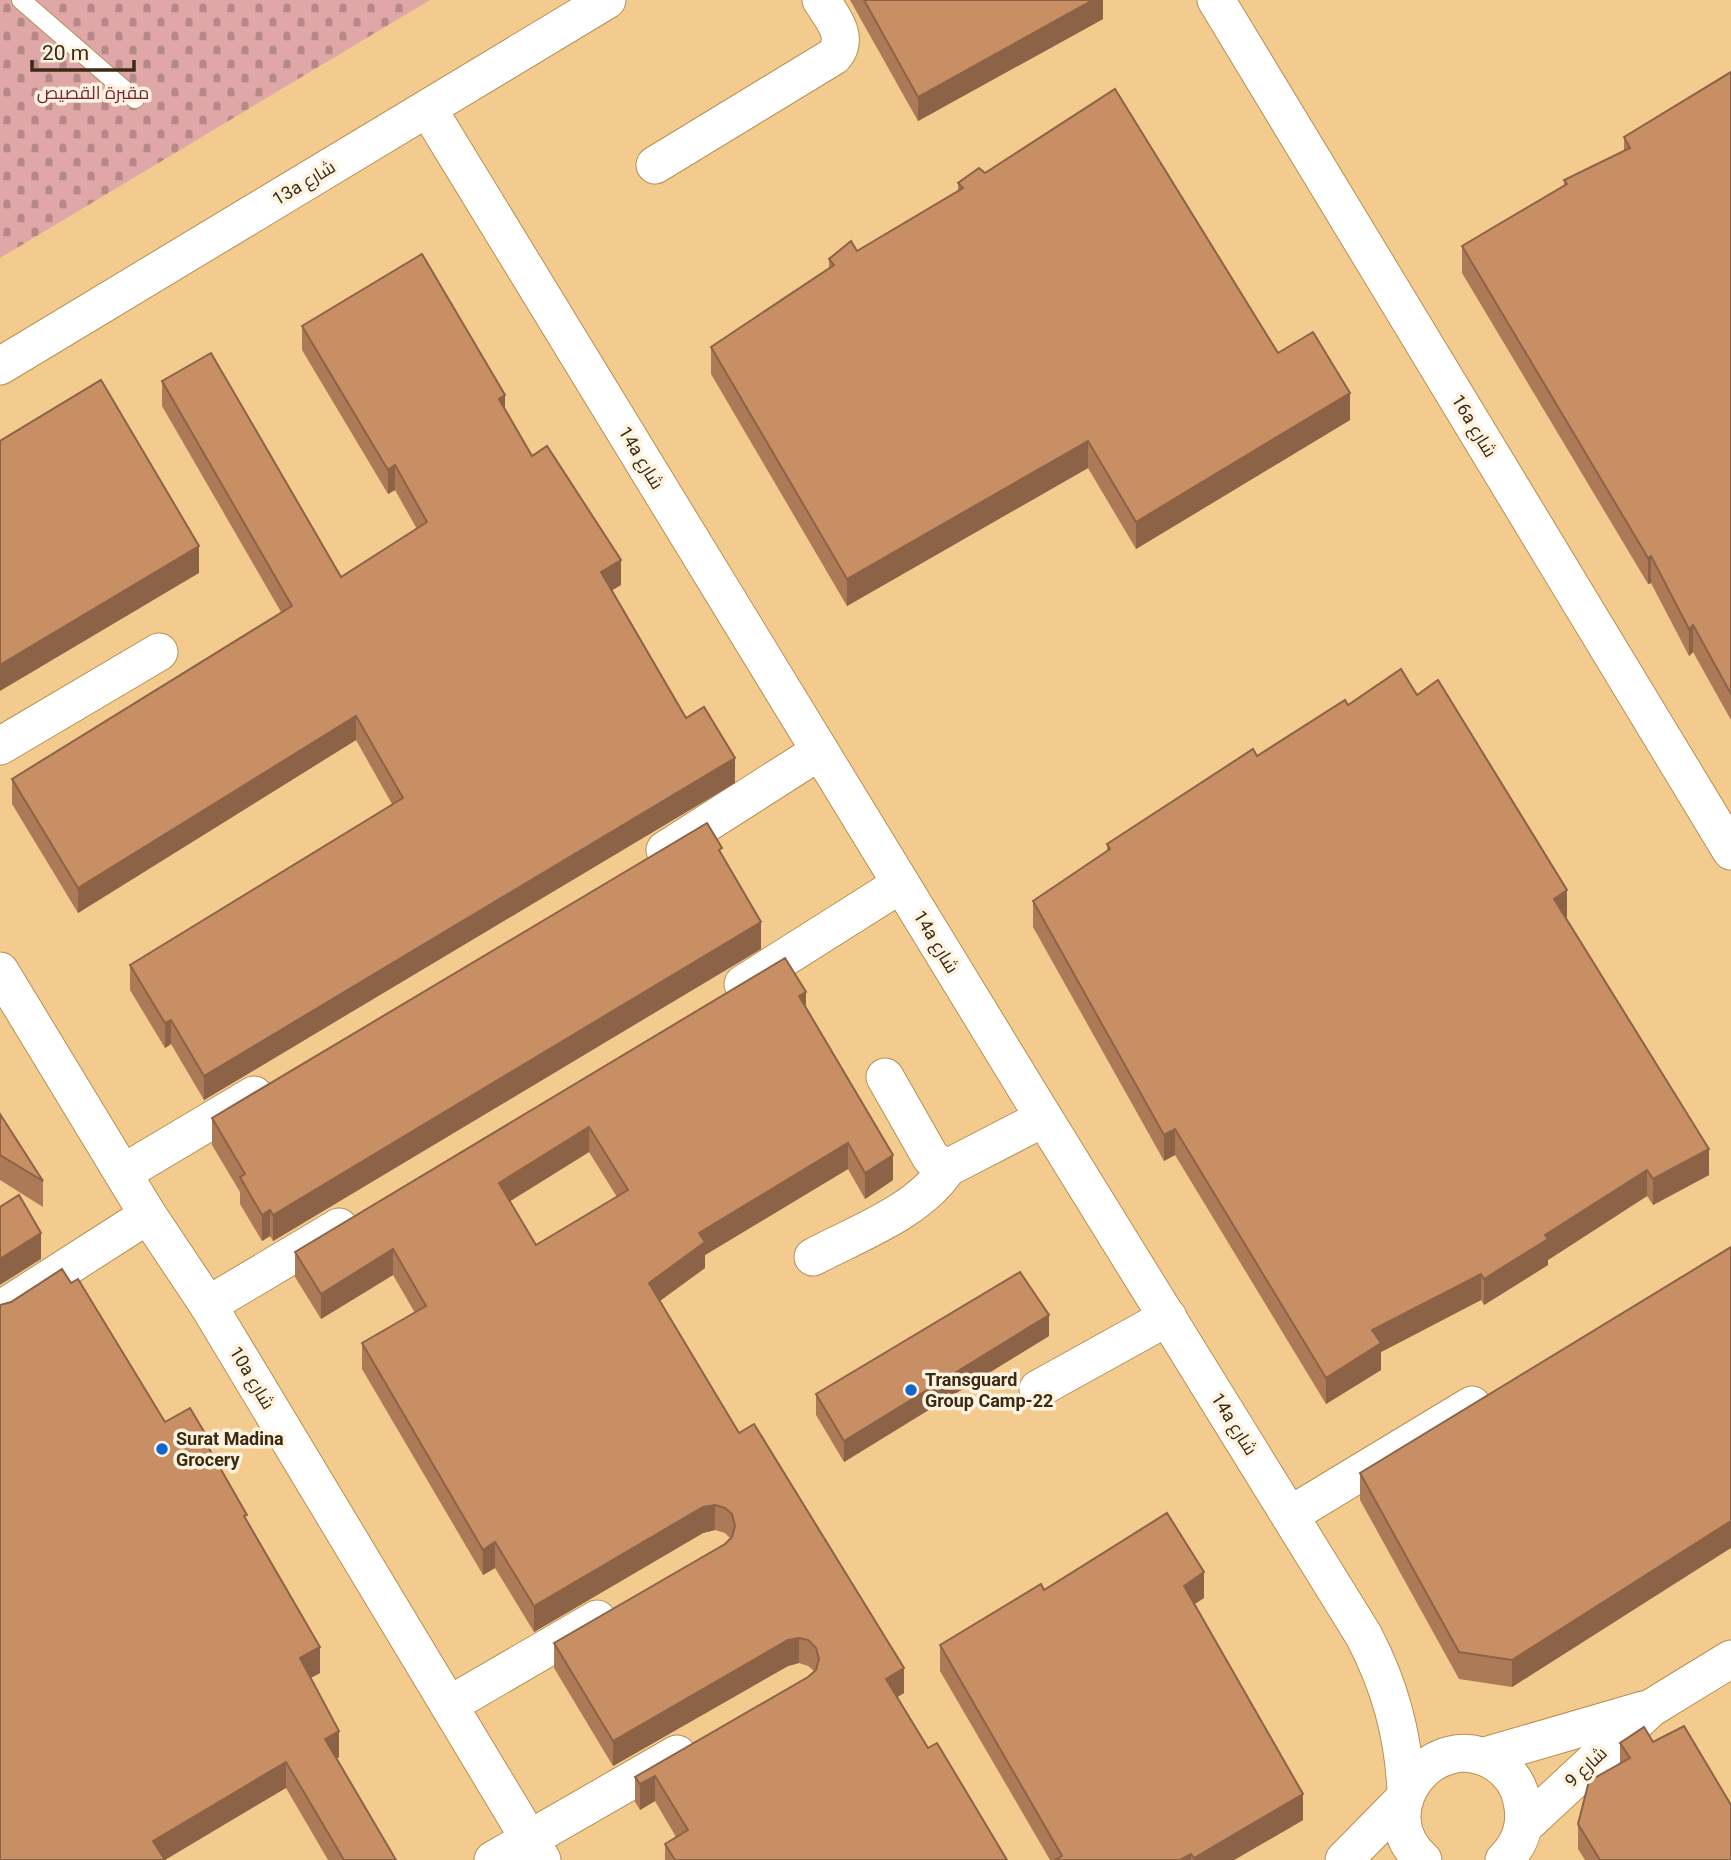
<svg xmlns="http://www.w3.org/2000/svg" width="1731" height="1860" font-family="Roboto,Cairo,sans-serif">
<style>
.cemetery{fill:url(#cemetery-stones)}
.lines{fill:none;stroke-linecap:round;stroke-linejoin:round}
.service-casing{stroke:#b69054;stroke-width:20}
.minor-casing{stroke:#b69054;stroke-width:39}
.service{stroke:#fff;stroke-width:18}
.minor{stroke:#fff;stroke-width:37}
.wall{fill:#ac7a56;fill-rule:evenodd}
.shaded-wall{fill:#8c6346}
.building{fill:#c88e64;stroke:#8c6346;stroke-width:2;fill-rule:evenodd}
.poi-dot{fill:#0f66cf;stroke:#fef2e0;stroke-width:2.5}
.labels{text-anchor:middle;stroke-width:7;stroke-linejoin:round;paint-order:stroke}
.park-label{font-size:18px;fill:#7f222f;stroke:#fef2e0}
.street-label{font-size:18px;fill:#3b2b12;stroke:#fef2e0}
.poi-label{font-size:18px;font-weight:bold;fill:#3b2b12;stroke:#fef2e0;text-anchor:start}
</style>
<defs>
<pattern id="cemetery-stones" width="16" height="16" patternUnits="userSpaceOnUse" patternTransform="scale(1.75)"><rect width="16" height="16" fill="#dfa7a8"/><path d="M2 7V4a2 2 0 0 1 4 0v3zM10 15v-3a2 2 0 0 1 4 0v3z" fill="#b68887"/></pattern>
</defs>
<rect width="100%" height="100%" fill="#f4cb8e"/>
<polygon class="cemetery" points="0,0 430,0 0,258"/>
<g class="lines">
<g class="service-casing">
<polyline id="service" points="21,0 135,99"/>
</g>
<g class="minor-casing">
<g id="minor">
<polyline points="1216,0 1731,851"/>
<path d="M428 109 1044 1118 1364 1636C1390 1686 1403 1734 1406 1790"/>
<path d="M655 165 834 56C850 37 832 17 821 0"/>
<polyline points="0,366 607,0"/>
<polyline points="0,746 159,652"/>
<polyline points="665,850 820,751"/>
<polyline points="0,971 148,1215 208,1305 542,1860"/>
<polyline points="743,984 901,884"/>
<polyline points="885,1077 931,1158 942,1166 953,1165 1044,1118"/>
<polyline points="123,1173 254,1095"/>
<path d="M813 1257C858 1233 919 1212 948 1167"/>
<polyline points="208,1305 339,1227"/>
<polyline points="0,1310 148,1215"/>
<polyline points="1038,1389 1168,1317"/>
<polyline points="1290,1515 1472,1405"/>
<polyline points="449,1705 597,1619"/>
<polyline points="1485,1756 1643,1710"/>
<polyline points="1523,1827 1651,1708 1731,1659"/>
<polyline points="493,1860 677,1754"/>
<polyline points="1344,1860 1405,1798"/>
<path d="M1423 1860C1367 1812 1434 1724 1496 1763 1510 1772 1519 1785 1522 1801 1527 1824 1521 1844 1504 1860"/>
</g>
</g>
<use href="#service" class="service"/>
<use href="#minor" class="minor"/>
</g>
<g class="wall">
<polygon points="850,0 1103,0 1103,19 918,121"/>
<polygon points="1731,72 1731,720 1693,652 1689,656 1651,583 1648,584 1462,273 1462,246 1564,185 1564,180 1624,151 1624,137"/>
<polygon points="985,173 1278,353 1350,420 1136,549 1088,468 847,606 711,374 711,347 829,268 829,259 857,251 958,191 958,183"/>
<polygon points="302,326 505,410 532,456 621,585 612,590 686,718 735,783 204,1100 171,1044 165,1048 130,990 130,965 392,804 356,740 78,913 12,804 12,779 281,612 162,406 162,381 341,577 417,529 395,490 388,494 302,350"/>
<polygon points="1417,695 1567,917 1565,918 1709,1175 1653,1205 1647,1196 1548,1260 1548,1265 1484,1305 1481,1300 1381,1352 1381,1370 1326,1404 1175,1155 1164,1161 1033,927 1033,901 1107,851 1107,844 1257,756 1348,705"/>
<polygon points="722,856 761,949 273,1241 270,1236 262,1241 240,1204 240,1192 212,1145 212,1118"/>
<path d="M806 1008 893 1180 865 1199 848 1169 705 1255V1268L659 1301 739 1433 904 1693 897 1697 928 1748 1007 1860H665V1844L676 1837 655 1801 640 1810 635 1802V1777L808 1677 814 1671 808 1666 799 1663 788 1666 613 1766 554 1668V1643L725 1544 730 1538 725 1533 715 1530 703 1533 534 1632 495 1568 483 1575 362 1369V1343L415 1313 393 1275 321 1319 295 1277V1252ZM589 1152 617 1197 536 1245 510 1201Z"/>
<polygon points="0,1114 43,1181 43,1207 0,1180"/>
<polygon points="71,1283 165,1422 212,1454 247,1522 320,1673 310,1678 339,1757 336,1759 396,1860 328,1860 286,1788"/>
<polygon points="1049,1336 844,1462 816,1415 816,1394"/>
<polygon points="1360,1473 1715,1557 1512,1687 1459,1679 1360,1500"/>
<polygon points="1044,1590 1204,1598 1194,1604 1303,1820 1234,1860 1050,1860 940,1671 940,1645"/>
<polygon points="1653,1742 1731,1860 1585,1860 1578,1849 1578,1824 1620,1764 1620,1743"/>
</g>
<g class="shaded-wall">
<polygon points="1093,0 1103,0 1103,19 918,121 918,97"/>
<polygon points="1350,393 1350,420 1136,549 1136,522"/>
<polygon points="505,395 505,420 499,399"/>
<polygon points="1088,441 1088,468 847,606 847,579"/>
<polygon points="395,465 395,490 388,494 388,470"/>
<polygon points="199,546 199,573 0,691 0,665"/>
<polygon points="1651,556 1651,583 1648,584 1648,558"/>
<polygon points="621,560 621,585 601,597 601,572"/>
<polygon points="1693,625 1693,652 1689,656 1689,629"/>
<polygon points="356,716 356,740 78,913 78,888"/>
<polygon points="735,758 735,783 204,1100 204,1076"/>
<polygon points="1567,890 1567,917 1554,925 1554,899"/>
<polygon points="761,922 761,949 273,1241 273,1215"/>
<polygon points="806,992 806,1017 799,996"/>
<polygon points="171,1020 171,1044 165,1048 165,1023"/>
<polygon points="589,1127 589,1152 499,1208 499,1183"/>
<polygon points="1175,1129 1175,1155 1164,1161 1164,1135"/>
<polygon points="848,1143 848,1169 705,1255 705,1268 649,1309 649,1283 699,1233"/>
<polygon points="1709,1149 1709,1175 1653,1205 1653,1179"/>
<polygon points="893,1155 893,1180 865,1199 865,1173"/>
<polygon points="1647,1170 1647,1196 1548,1260 1548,1265 1484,1305 1484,1279 1545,1235"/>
<polygon points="270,1210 270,1236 262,1241 262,1215"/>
<polygon points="41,1233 41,1259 0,1285 0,1259"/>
<polygon points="393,1249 393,1275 321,1319 321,1294"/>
<polygon points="1481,1274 1481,1300 1381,1352 1381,1370 1326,1404 1326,1378 1372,1330"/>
<polygon points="1049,1315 1049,1336 844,1462 844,1441"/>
<polygon points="715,1505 715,1530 703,1533 534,1632 534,1606 703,1507"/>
<polygon points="1731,1521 1731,1548 1512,1687 1512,1660"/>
<polygon points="495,1542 495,1568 483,1575 483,1550"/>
<polygon points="1204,1572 1204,1598 1184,1611 1184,1586"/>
<polygon points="799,1638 799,1663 788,1666 613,1766 613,1741 788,1640"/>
<polygon points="320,1647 320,1673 300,1684 300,1658"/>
<polygon points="904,1668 904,1693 886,1704 886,1679"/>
<polygon points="339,1731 339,1757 325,1765 325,1739"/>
<polygon points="286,1762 286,1788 165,1860 153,1841"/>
<polygon points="655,1776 655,1801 640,1810 640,1784"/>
<polygon points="1303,1794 1303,1820 1234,1860 1194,1860 1194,1858"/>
<polygon points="1191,1854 1191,1860 1180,1860"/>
</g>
<g class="building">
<polygon points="864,0 1093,0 918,97"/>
<polygon points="1731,72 1731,694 1693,625 1689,629 1651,556 1648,558 1462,246 1567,184 1564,180 1630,148 1624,137"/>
<polygon points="1115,89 1278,353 1313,332 1350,393 1136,522 1088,441 847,579 711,347 834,265 829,259 851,241 857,251 963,188 958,183 979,168 985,173"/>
<polygon points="422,254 505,395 499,399 532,456 547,446 621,560 601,572 686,718 704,707 735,758 204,1076 171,1020 165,1023 130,965 403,798 356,716 78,888 12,779 292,606 162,381 211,353 341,577 427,522 395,465 388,470 302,326"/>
<polygon points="101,380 199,546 0,665 0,441"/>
<polygon points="1401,669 1417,695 1438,680 1567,890 1554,899 1709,1149 1653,1179 1647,1170 1545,1235 1548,1239 1484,1279 1481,1274 1372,1330 1381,1343 1326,1378 1175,1129 1164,1135 1033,901 1110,849 1107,844 1253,749 1257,756 1345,700 1348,705"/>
<polygon points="707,823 722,848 719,850 761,922 273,1215 270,1210 262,1215 240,1177 245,1174 212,1118"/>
<path d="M785 958 806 992 799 996 893 1155 865 1173 848 1143 699 1233 705 1242 649 1283 739 1433 754 1424 904 1668 886 1679 928 1748 937 1743 1007 1860H675L665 1844 688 1830 655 1776 640 1784 635 1777 808 1677 816 1670 819 1659 816 1648 808 1640 799 1638 788 1640 613 1741 554 1643 725 1544 732 1537 735 1526 732 1514 725 1508 715 1505 703 1507 534 1606 495 1542 483 1550 362 1343 426 1306 393 1249 321 1294 295 1252ZM589 1127 628 1190 536 1245 499 1183Z"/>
<polygon points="0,1114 43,1181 0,1155"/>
<polygon points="19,1195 41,1233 0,1259 0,1207"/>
<polygon points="1731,1247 1731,1521 1512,1660 1459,1652 1360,1473"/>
<polygon points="62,1269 71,1283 78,1279 165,1422 190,1408 212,1445 208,1447 247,1515 244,1516 320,1647 300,1658 339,1731 325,1739 396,1860 344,1860 286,1762 153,1841 165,1860 0,1860 0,1305 11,1302"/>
<polygon points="1020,1272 1049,1315 844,1441 816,1394"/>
<polygon points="1167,1513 1204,1572 1184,1586 1303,1794 1194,1858 1191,1854 1180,1860 1055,1860 1062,1856 940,1645 1041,1584 1044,1590"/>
<polygon points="1684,1726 1731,1805 1731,1860 1600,1860 1578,1824 1589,1781 1630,1758 1620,1743 1644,1727 1653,1742"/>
</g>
<g class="poi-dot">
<circle cx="911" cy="1390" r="7"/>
<circle cx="162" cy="1449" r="7"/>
</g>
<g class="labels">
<g class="park-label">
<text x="93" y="99">مقبرة القصيص</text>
</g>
<g class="street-label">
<text transform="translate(304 183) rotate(-31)" y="6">13a شارع</text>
<text transform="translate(1474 426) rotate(59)" y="6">16a شارع</text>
<text transform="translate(641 458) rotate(59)" y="6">14a شارع</text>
<text transform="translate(936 942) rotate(59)" y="6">14a شارع</text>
<text transform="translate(252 1378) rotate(59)" y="6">10a شارع</text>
<text transform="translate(1234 1424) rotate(58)" y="6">14a شارع</text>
<text transform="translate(1586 1767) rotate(-43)" y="6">شارع 9</text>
</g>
<g class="poi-label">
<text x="925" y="1386">Transguard<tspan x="925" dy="21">Group Camp-22</tspan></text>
<text x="176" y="1445">Surat Madina<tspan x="176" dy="21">Grocery</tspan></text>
</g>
</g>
<path d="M32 60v10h102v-10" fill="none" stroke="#3b2b12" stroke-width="3.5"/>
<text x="42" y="60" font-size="21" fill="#3b2b12" stroke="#fef2e0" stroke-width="5" paint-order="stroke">20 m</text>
</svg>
